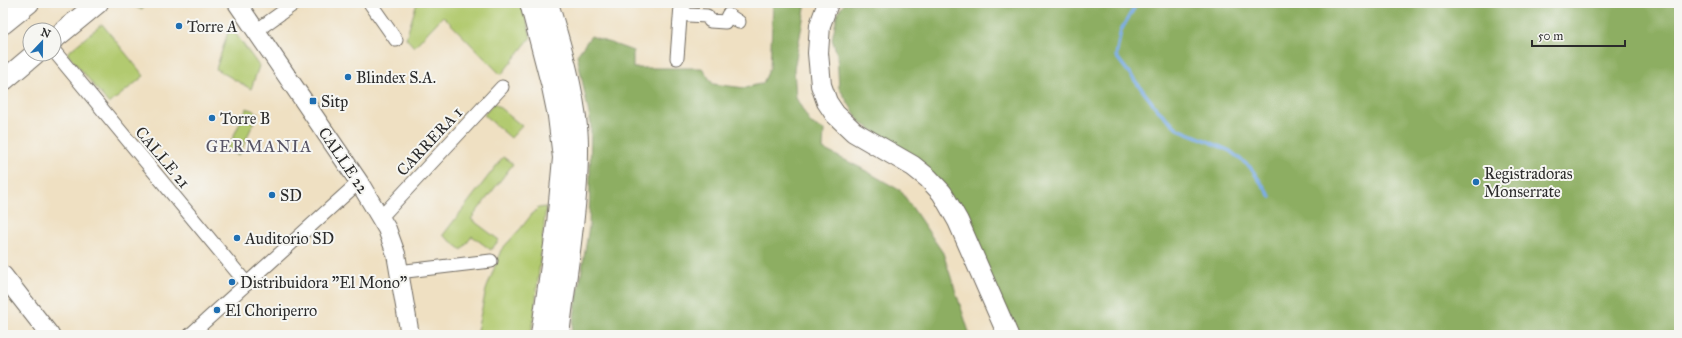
<svg xmlns="http://www.w3.org/2000/svg" width="1682" height="338" font-family="'IM FELL Great Primer',serif">
<style>
.green{fill:#b2ca70;stroke:#6e7a4e}
.forest{fill:#8dae62;stroke:#5c6c46}
.lines{fill:none;stroke-linecap:round;stroke-linejoin:round}
.stream{stroke:#7bade7;stroke-width:3.5}
.street-casing{stroke:#706a60;stroke-width:15}
.secondary-casing{stroke:#706a60;stroke-width:20}
.primary-casing{stroke:#706a60;stroke-width:22}
.street{stroke:#fff;stroke-width:13}
.secondary{stroke:#fff;stroke-width:18}
.primary{stroke:#fff;stroke-width:20}
.poi-dot{fill:#1f6fb2;stroke:#f6f6f2;stroke-width:1.5}
.labels{text-anchor:middle;stroke-width:4;stroke-linejoin:round;paint-order:stroke}
.poi-label{font-size:16px;fill:#2b2b2b;stroke:#f6f6f2;text-anchor:start}
.street-label{font-size:16px;fill:#2b2b2b;stroke:#f6f6f2}
.neighbourhood-label{font-size:17px;letter-spacing:1px;fill:#575465;stroke:#f6f6f2}
</style>
<rect width="100%" height="100%" fill="#f6f6f2"/>
<filter id="ink" filterUnits="userSpaceOnUse"><feTurbulence type="fractalNoise" baseFrequency=".025" numOctaves="2"/><feDisplacementMap in="SourceGraphic" scale="8" xChannelSelector="R" yChannelSelector="G"/><feConvolveMatrix kernelMatrix="1 2 1 2 8 2 1 2 1" color-interpolation-filters="sRGB"/></filter>
<filter id="wash" filterUnits="userSpaceOnUse"><feTurbulence type="fractalNoise" baseFrequency=".012" numOctaves="4" result="noise"/><feDisplacementMap in="SourceGraphic" scale="16" xChannelSelector="R" yChannelSelector="G"/><feGaussianBlur stdDeviation="0.9" result="paint"/><feColorMatrix in="noise" values="0 0 0 0 0 0 0 0 0 0 0 0 0 0 0 0 0 1.4 0 .05"/><feComposite in="paint" operator="in"/></filter>
<g filter="url(#wash)">
<rect width="100%" height="100%" fill="#efe0c2"/>
<g class="green">
<polygon points="128,3 145,3 142,10"/>
<polygon points="417,3 522,3 531,37 501,75 443,16 414,47 406,38"/>
<polygon points="102,24 144,76 109,104 67,53"/>
<polygon points="230,26 259,66 251,89 216,69"/>
<polygon points="494,103 522,126 511,138 484,115"/>
<polygon points="247,108 258,113 239,155 227,150"/>
<polygon points="503,157 513,164 471,219 499,240 491,250 472,236 462,250 443,235"/>
<polygon points="546,207 535,307 531,335 476,335 486,290 501,250 521,228 532,214 538,208"/>
</g>
<g class="forest">
<polygon points="773,3 806,3 794,69 796,98 811,124 824,130 823,149 859,167 901,191 943,253 970,335 571,335 589,227 591,124 577,55 591,36 633,51 633,68 702,68 713,84 745,88 763,83 770,68"/>
<polygon points="845,3 1679,3 1679,335 1013,335 977,258 898,147 860,122 839,88 837,54 832,39 838,12"/>
</g>
<g class="lines">
<polyline class="stream" points="1137,3 1121,30 1116,56 1157,109 1178,129 1205,140 1230,151 1250,167 1271,197"/>
</g>
</g>
<g filter="url(#ink)">
<g class="lines">
<g class="street-casing">
<g id="street">
<polyline points="7,3 16,14"/>
<polyline points="370,3 396,40"/>
<polyline points="681,8 688,15 707,16 710,21 725,22 728,15 739,22"/>
<polyline points="256,31 295,3"/>
<polyline points="54,51 247,284"/>
<polyline points="677,58 681,5"/>
<polyline points="381,217 502,87"/>
<polyline points="398,272 491,261"/>
<polyline points="190,335 359,182"/>
</g>
</g>
<g class="secondary-casing">
<g id="secondary">
<polyline points="237,3 359,182 387,229 396,254 410,335"/>
<polyline points="3,275 50,335"/>
</g>
</g>
<g class="primary-casing">
<g id="primary">
<polyline points="530,3 552,87 558,116 563,158 557,224 541,335"/>
<path d="M548 3C560 43 573 85 577 127 579 145 578 163 577 181 574 233 565 284 559 335"/>
<polyline points="828,3 820,25 818,53 821,85 827,102 835,114 854,132 913,166 928,178 942,193 958,221 1008,335"/>
<polyline points="3,24 29,3"/>
<polyline points="54,39 98,3"/>
<polyline points="3,81 35,54"/>
</g>
</g>
<use href="#street" class="street"/>
<use href="#secondary" class="secondary"/>
<use href="#primary" class="primary"/>
</g>
</g>
<g class="poi-dot">
<circle cx="179" cy="26" r="4"/>
<circle cx="348" cy="77" r="4"/>
<rect x="309" y="97" width="8" height="8" rx="2"/>
<circle cx="212" cy="118" r="4"/>
<circle cx="1476" cy="182" r="4"/>
<circle cx="272" cy="195" r="4"/>
<circle cx="237" cy="238" r="4"/>
<circle cx="232" cy="282" r="4"/>
<circle cx="217" cy="310" r="4"/>
</g>
<g class="labels">
<g class="poi-label">
<text x="187" y="32">Torre A</text>
<text x="356" y="83">Blindex S.A.</text>
<text x="321" y="107">Sitp</text>
<text x="220" y="124">Torre B</text>
<text x="1484" y="179">Registradoras<tspan x="1484" dy="18">Monserrate</tspan></text>
<text x="280" y="201">SD</text>
<text x="245" y="244">Auditorio SD</text>
<text x="240" y="288">Distribuidora "El Mono"</text>
<text x="225" y="316">El Choriperro</text>
</g>
<g class="street-label">
<text transform="translate(429 141) rotate(-47)" y="6">CARRERA 1</text>
<text transform="translate(163 157) rotate(50)" y="6">CALLE 21</text>
<text transform="translate(344 160) rotate(56)" y="6">CALLE 22</text>
</g>
<g class="neighbourhood-label">
<text x="259" y="152">GERMANIA</text>
</g>
</g>
<rect width="1682" height="338" fill="none" stroke="#f6f6f2" stroke-width="16"/>
<g transform="translate(42 42) rotate(22)"><circle r="19" fill="#f6f6f2" stroke="#a5a5a2"/>
<path d="M0-3L7 15L0 10L-7 15Z" fill="#1f6fb2"/>
<text y="-6" font-size="11" font-weight="bold" text-anchor="middle" fill="#2b2b2b">N</text>
</g>
<path d="M1532 40v6h93v-6" fill="none" stroke="#2b2b2b" stroke-width="2"/>
<text x="1538" y="40" font-size="12" fill="#2b2b2b" stroke="#f6f6f2" stroke-width="3" paint-order="stroke">50 m</text>
</svg>
